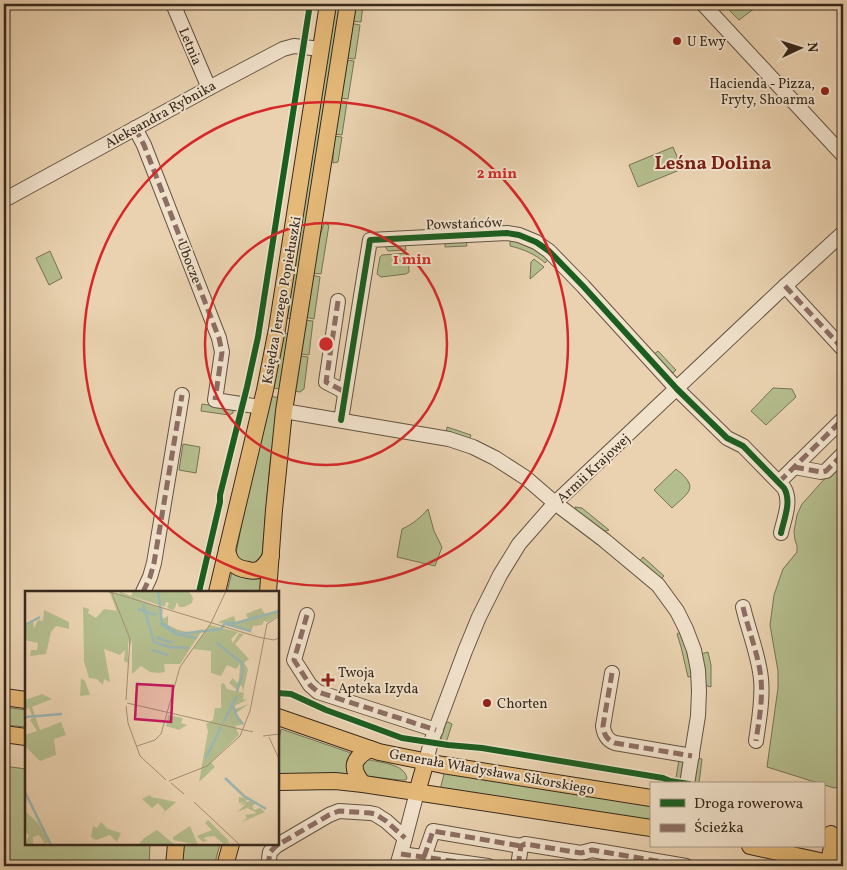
<svg xmlns="http://www.w3.org/2000/svg" width="847" height="870" font-family="Vollkorn,serif">
<style>
.green{fill:#b4bd8d;stroke:#767355}
.lines{fill:none;stroke-linecap:round;stroke-linejoin:round}
.minor-casing{stroke:#645342;stroke-width:16}
.major-casing{stroke:#38291d;stroke-width:18}
.minor{stroke:#f1e2cc;stroke-width:14}
.major{stroke:#e5b978;stroke-width:16}
.quiet{stroke:#8d6e63;stroke-width:5;stroke-dasharray:10 5;stroke-linecap:butt}
.cycleway-casing{stroke:#f1e2cc;stroke-width:9}
.cycleway{stroke:#1b5e20;stroke-width:6}
.ring{fill:none;stroke:#d62828;stroke-width:2.5}
.poi-dot{fill:#8f2418;stroke:#f1e2cc;stroke-width:2}
.labels{text-anchor:middle;stroke-width:4;stroke-linejoin:round;paint-order:stroke}
.poi-label{font-size:14px;fill:#38291d;stroke:#f1e2cc;text-anchor:start}
.street-label{font-size:14px;fill:#38291d;stroke:#f1e2cc}
.district-label{font-size:19px;font-weight:bold;fill:#7a1f14;stroke:#f1e2cc}
.inset-river{fill:none;stroke:#9ab6b3;stroke-width:2.5}
.inset-road{fill:none;stroke:#a38e75;stroke-width:1}
.view{fill:#c2185b;fill-opacity:0.15;stroke:#c2185b;stroke-width:2.5}
.inset-edge{fill:none;stroke:#38291d;stroke-width:2.5}
.centre{fill:#d62828;stroke:#f1e2cc;stroke-width:2.5}
.ring-label{font-size:15px;text-anchor:middle;font-weight:bold;fill:#d62828;stroke:#f1e2cc;stroke-width:4;stroke-linejoin:round;paint-order:stroke}
</style>
<rect width="100%" height="100%" fill="#ead2b0"/>
<filter id="stains"><feTurbulence type="fractalNoise" baseFrequency=".004" numOctaves="4"/><feColorMatrix values="0 0 0 0 .2 0 0 0 0 .09 0 0 0 0 .02 0 0 0 .5 -.17"/></filter>
<radialGradient id="worn" r=".72"><stop offset=".6" stop-color="#630" stop-opacity="0"/><stop offset="1" stop-color="#630" stop-opacity=".3"/></radialGradient>
<g class="green">
<polygon points="333,4 341,4 291,319 287,318"/>
<polygon points="353,4 363,4 361,22 351,21"/>
<polygon points="723,4 737,4 738,9 755,8 739,20"/>
<polygon points="350,23 360,25 355,59 345,58"/>
<polygon points="345,60 354,61 348,99 339,98"/>
<polygon points="339,100 347,102 342,135 334,134"/>
<polygon points="333,136 342,137 338,162 333,163"/>
<polygon points="673,147 682,169 638,187 629,165"/>
<polygon points="324,223 329,225 321,274 311,273 313,259"/>
<polygon points="466,240 467,246 445,247 445,241"/>
<path d="M510 240 527 243 549 259 545 263C535 254 523 249 510 246Z"/>
<polygon points="405,244 406,250 388,251 384,245"/>
<polygon points="50,251 62,278 49,285 36,258"/>
<polygon points="408,253 409,272 406,274 381,277 377,274 380,257 382,255"/>
<polygon points="534,259 544,267 530,279 531,262"/>
<polygon points="312,275 320,277 314,319 305,317"/>
<polygon points="304,320 313,321 309,355 300,354"/>
<polygon points="282,333 290,334 282,389 272,388"/>
<polygon points="658,351 676,370 673,373 666,368 653,355"/>
<polygon points="299,356 308,357 304,389 300,392 293,391"/>
<polygon points="773,388 792,389 796,397 766,425 751,411"/>
<path d="M270 396 280 398 270 463 262 557C255 566 241 565 236 554L248 489Z"/>
<polygon points="202,404 233,409 233,413 229,415 201,411"/>
<polygon points="447,427 471,435 469,440 446,433"/>
<polygon points="183,444 200,447 196,473 179,470"/>
<polygon points="843,464 843,786 834,788 767,767 778,688 778,671 770,625 774,595 783,569 797,552 797,546 795,540 794,531 797,515 802,504 829,474"/>
<path d="M676 469C700 488 689 492 672 508L654 490Z"/>
<polygon points="575,507 582,508 609,530 601,532 578,513"/>
<path d="M428 509 434 531 442 547 435 566 397 557 402 529C413 524 420 518 428 509Z"/>
<polygon points="643,557 664,576 660,580 639,562"/>
<polygon points="233,568 262,572 261,592 227,592"/>
<polygon points="682,631 693,676 688,677 681,647 677,634"/>
<polygon points="708,652 711,665 711,687 707,686 704,681 701,654"/>
<polygon points="4,707 26,710 26,727 4,725"/>
<polygon points="448,722 452,724 446,743 442,742 441,738 446,723"/>
<polygon points="281,729 357,755 351,775 278,777 278,747"/>
<polygon points="696,758 702,759 699,783 692,783"/>
<path d="M366 760H370C382 763 404 764 407 778L406 780H400L366 776 360 763Z"/>
<polygon points="679,760 685,762 682,781 679,781 676,778"/>
<polygon points="4,766 26,769 26,844 150,844 149,866 4,866"/>
<polygon points="445,770 651,803 651,821 440,790"/>
<polygon points="183,844 220,844 214,866 182,866"/>
</g>
<g class="lines">
<g class="minor-casing">
<g id="minor">
<polyline points="173,4 209,88"/>
<polyline points="703,4 843,155"/>
<polyline points="135,128 144,145 219,338 222,352 215,400 261,407"/>
<polyline points="4,200 209,88 283,49 294,46 321,49"/>
<polyline points="785,286 843,349"/>
<polyline points="338,301 326,382 345,392"/>
<polyline points="284,411 449,439 473,447 495,458 526,478 555,503 604,540 658,585 677,611 686,629 694,650 698,670 699,691 698,716 687,784"/>
<path d="M341 420 370 240 507 233 519 235 536 242 549 251 583 286 677 389 727 438 743 446 784 488C792 501 784 519 781 533"/>
<polyline points="794,467 821,472 826,471 843,454"/>
<polyline points="779,482 843,419"/>
<polyline points="143,592 150,577 154,563 182,395"/>
<path d="M743 607C748 629 759 656 761 679 763 699 759 720 756 741"/>
<polyline points="307,615 294,660 310,685 318,692 436,730"/>
<path d="M612 673 603 726C604 735 607 740 615 743L692 756"/>
<polyline points="426,761 431,742 465,651 479,617 500,575 519,544 555,503 785,286 843,233"/>
<polyline points="401,854 488,866"/>
<polyline points="424,857 433,831 521,846"/>
<polyline points="268,866 270,852 276,846 329,815 339,811 370,813 375,814 386,821 405,838"/>
<polyline points="397,866 405,838 417,792"/>
<polyline points="518,866 521,846 525,844 581,853 592,850 686,866"/>
</g>
</g>
<g class="major-casing">
<g id="major">
<path d="M227 549C229 562 234 568 248 570 252 571 257 571 260 569 265 566 268 561 271 556"/>
<polyline points="217,592 265,390 277,329 328,4"/>
<polyline points="268,592 274,510 284,411 348,4"/>
<polyline points="4,697 26,700"/>
<polyline points="278,717 379,752 443,765 651,798"/>
<polyline points="4,734 26,737"/>
<polyline points="278,782 335,781 363,784 651,828"/>
<path d="M363 784C350 768 352 759 370 749"/>
<polyline points="417,792 426,761"/>
<polyline points="750,846 843,866"/>
<polyline points="829,863 832,846 831,834"/>
<polyline points="174,866 176,844"/>
<polyline points="225,866 231,844"/>
</g>
</g>
<use href="#minor" class="minor"/>
<use href="#major" class="major"/>
<g class="quiet">
<polyline points="135,128 144,145 219,338 222,352 215,400"/>
<polyline points="785,286 843,349"/>
<polyline points="338,301 326,382 345,392"/>
<polyline points="794,467 821,472 826,471 843,454"/>
<polyline points="779,482 843,419"/>
<polyline points="143,592 150,577 154,563 182,395"/>
<path d="M743 607C748 629 759 656 761 679 763 699 759 720 756 741"/>
<polyline points="307,615 294,660 310,685 318,692 436,730"/>
<path d="M612 673 603 726C604 735 607 740 615 743L692 756"/>
<polyline points="401,854 488,866"/>
<polyline points="424,857 433,831 521,846"/>
<polyline points="268,866 270,852 276,846 329,815 339,811 370,813 375,814 386,821 405,838"/>
<polyline points="518,866 521,846 525,844 581,853 592,850 686,866"/>
</g>
<g class="cycleway-casing">
<g id="cycleway">
<path d="M341 420 370 240 507 233 519 235 536 242 549 251 583 286 677 389 727 438 743 446 784 488C792 501 784 519 781 533"/>
<polyline points="199,592 220,502 220,495 247,387 258,337 310,4"/>
<polyline points="278,693 291,694 326,710 402,738 448,745 482,748 663,778 670,781 689,784"/>
</g>
</g>
<use href="#cycleway" class="cycleway"/>
</g>
<g class="ring">
<circle cx="326" cy="344" r="121"/>
<circle cx="326" cy="344" r="242"/>
</g>
<g class="poi-dot">
<circle cx="677" cy="41" r="5"/>
<circle cx="825" cy="91" r="5"/>
<path d="M325.5 672.5h5v5h5v5h-5v5h-5v-5h-5v-5h5z"/>
<circle cx="487" cy="703" r="5"/>
</g>
<g class="labels">
<g class="poi-label">
<text x="687" y="46">U Ewy</text>
<text x="815" y="88" text-anchor="end">Hacienda - Pizza,<tspan x="815" dy="16">Fryty, Shoarma</tspan></text>
<text x="338" y="677">Twoja<tspan x="338" dy="16">Apteka Izyda</tspan></text>
<text x="497" y="708">Chorten</text>
</g>
<g class="street-label">
<text transform="translate(191 46) rotate(67)" y="5">Letnia</text>
<text transform="translate(160 114) rotate(-29)" y="5">Aleksandra Rybnika</text>
<text transform="translate(464 223) rotate(-2)" y="5">Powstańców</text>
<text transform="translate(190 262) rotate(69)" y="5">Ubocze</text>
<text transform="translate(281 300) rotate(-80)" y="5">Księdza Jerzego Popiełuszki</text>
<text transform="translate(593 468) rotate(-43)" y="5">Armii Krajowej</text>
<text transform="translate(492 771) rotate(10)" y="5">Generała Władysława Sikorskiego</text>
</g>
<g class="district-label">
<text x="713" y="169">Leśna Dolina</text>
</g>
</g>
<g transform="translate(25 591)">
<rect width="254" height="254" fill="#ead2b0"/>
<path d="M79 0 95 3 94 0 138 18 136 29 143 25V34L151 38 165 42 178 38 155 73H139L140 81 134 82 125 81 116 75 107 83V49L105 55 85 2ZM108 0H164L168 7 167 12 159 16H154L152 11 149 19 142 17 144 12 141 11 140 16 106 5ZM58 16 64 18 63 22 71 27 79 18 93 20 103 46V72L99 70 100 59 95 64 79 58 85 91 79 88 78 94 72 88 64 87 59 70ZM236 17 240 23 254 20V24L243 31 239 30 237 34 228 35 226 41 233 44 193 31 209 25 211 32 224 29 221 23ZM19 19 44 31V38L31 35 26 41 21 63 5 65 6 59H12L13 52 0 49 1 33 8 31 9 37 13 29 18 30ZM185 34 213 41 206 48 208 52 214 42 219 43 210 53 224 68 219 72 223 78 218 101 217 95 213 94 212 99 204 92 208 87 212 92 214 89 215 73 211 78 202 74 196 85 186 82V60L168 58ZM56 87 60 90 65 104 55 105ZM199 92 202 98 219 102 218 108 222 109 209 115 210 118 224 113 211 122 219 133 210 135 214 144 186 171 190 176 174 191 183 140 181 133 188 129 190 117H196V93ZM17 103 27 108 7 116 15 139 36 131 41 144 29 148 31 164 15 170 0 155V144L12 140 5 129 8 127 4 117 0 118V109ZM143 124 158 127 156 132 162 134 154 139 141 135ZM125 204 126 206 151 211 135 225 140 220 133 212 127 217 117 208ZM214 206 223 208 220 211 226 210 230 213 227 215 229 219 235 217 240 221 217 231 222 227 220 224 232 222 222 217 212 221 221 213 215 214 219 211 214 212ZM0 220 13 232 24 251 20 253 14 244 8 246V253L0 254 4 244 0 241ZM183 229 203 249 204 252 199 253 189 245 181 246 178 248 183 249 178 251 172 245 187 239 180 232ZM76 231 83 238 96 242 92 251 85 244 71 249 66 246 68 235 72 237ZM165 235 173 254 148 249V246ZM132 239 150 254H113L119 247Z" fill="#b4bd8d"/>
<path class="inset-river" d="M133 0 137 32 154 43 196 38 200 32H211L254 20M118 13 129 51 144 56 163 57M113 18 131 24M136 33 151 43 172 47M201 33 226 40M0 34 15 26M131 46 147 52M192 52 217 72 218 81 212 101M127 59 143 64M207 111 212 126 218 133M0 126 37 123M198 132 212 105M181 167 196 136M200 187 219 205 241 218M0 201 26 254"/>
<path class="inset-road" d="M82 0 233 46 249 49 254 47M86 0 105 48 101 109M102 112 228 141M101 115 103 132 115 165 141 189M238 145 254 143M244 146 254 168M112 155 130 149 136 143 155 76 186 32 201 0M144 190 182 175 215 145 225 120 242 33 254 25M146 192 159 203M169 211 215 254"/>
<path class="view" d="M112 93 148 95 146 131 110 128Z"/>
<rect width="254" height="254" class="inset-edge"/>
</g>
<circle cx="326" cy="344" r="8" class="centre"/>
<g class="ring-label">
<text x="497" y="178">2 min</text>
<text x="412" y="264">1 min</text>
</g>
<rect width="847" height="870" fill="none" stroke="#ead2b0" stroke-width="20"/>
<rect x="5" y="5" width="837" height="860" fill="none" stroke="#38291d" stroke-width="2.5"/>
<rect x="10" y="10" width="827" height="850" fill="none" stroke="#38291d"/>
<rect x="650" y="782" width="175" height="65" fill="#f1e2cc" stroke="#a79886"/>
<rect x="660" y="799" width="25" height="8" fill="#1b5e20" stroke="#a79886"/>
<text x="694" y="808" font-size="15" fill="#38291d">Droga rowerowa</text>
<rect x="660" y="824" width="25" height="8" fill="#8d6e63" stroke="#a79886"/>
<text x="694" y="832" font-size="15" fill="#38291d">Ścieżka</text>
<g transform="translate(800 48) rotate(86)" stroke="#f1e2cc" stroke-width="4" paint-order="stroke">
<path d="M0-4L9 19L0 12L-9 19Z" fill="#38291d"/>
<text y="-8" font-size="14" font-weight="bold" text-anchor="middle" fill="#38291d">N</text>
</g>
<rect width="100%" height="100%" filter="url(#stains)"/>
<rect width="100%" height="100%" fill="url(#worn)"/>
</svg>
